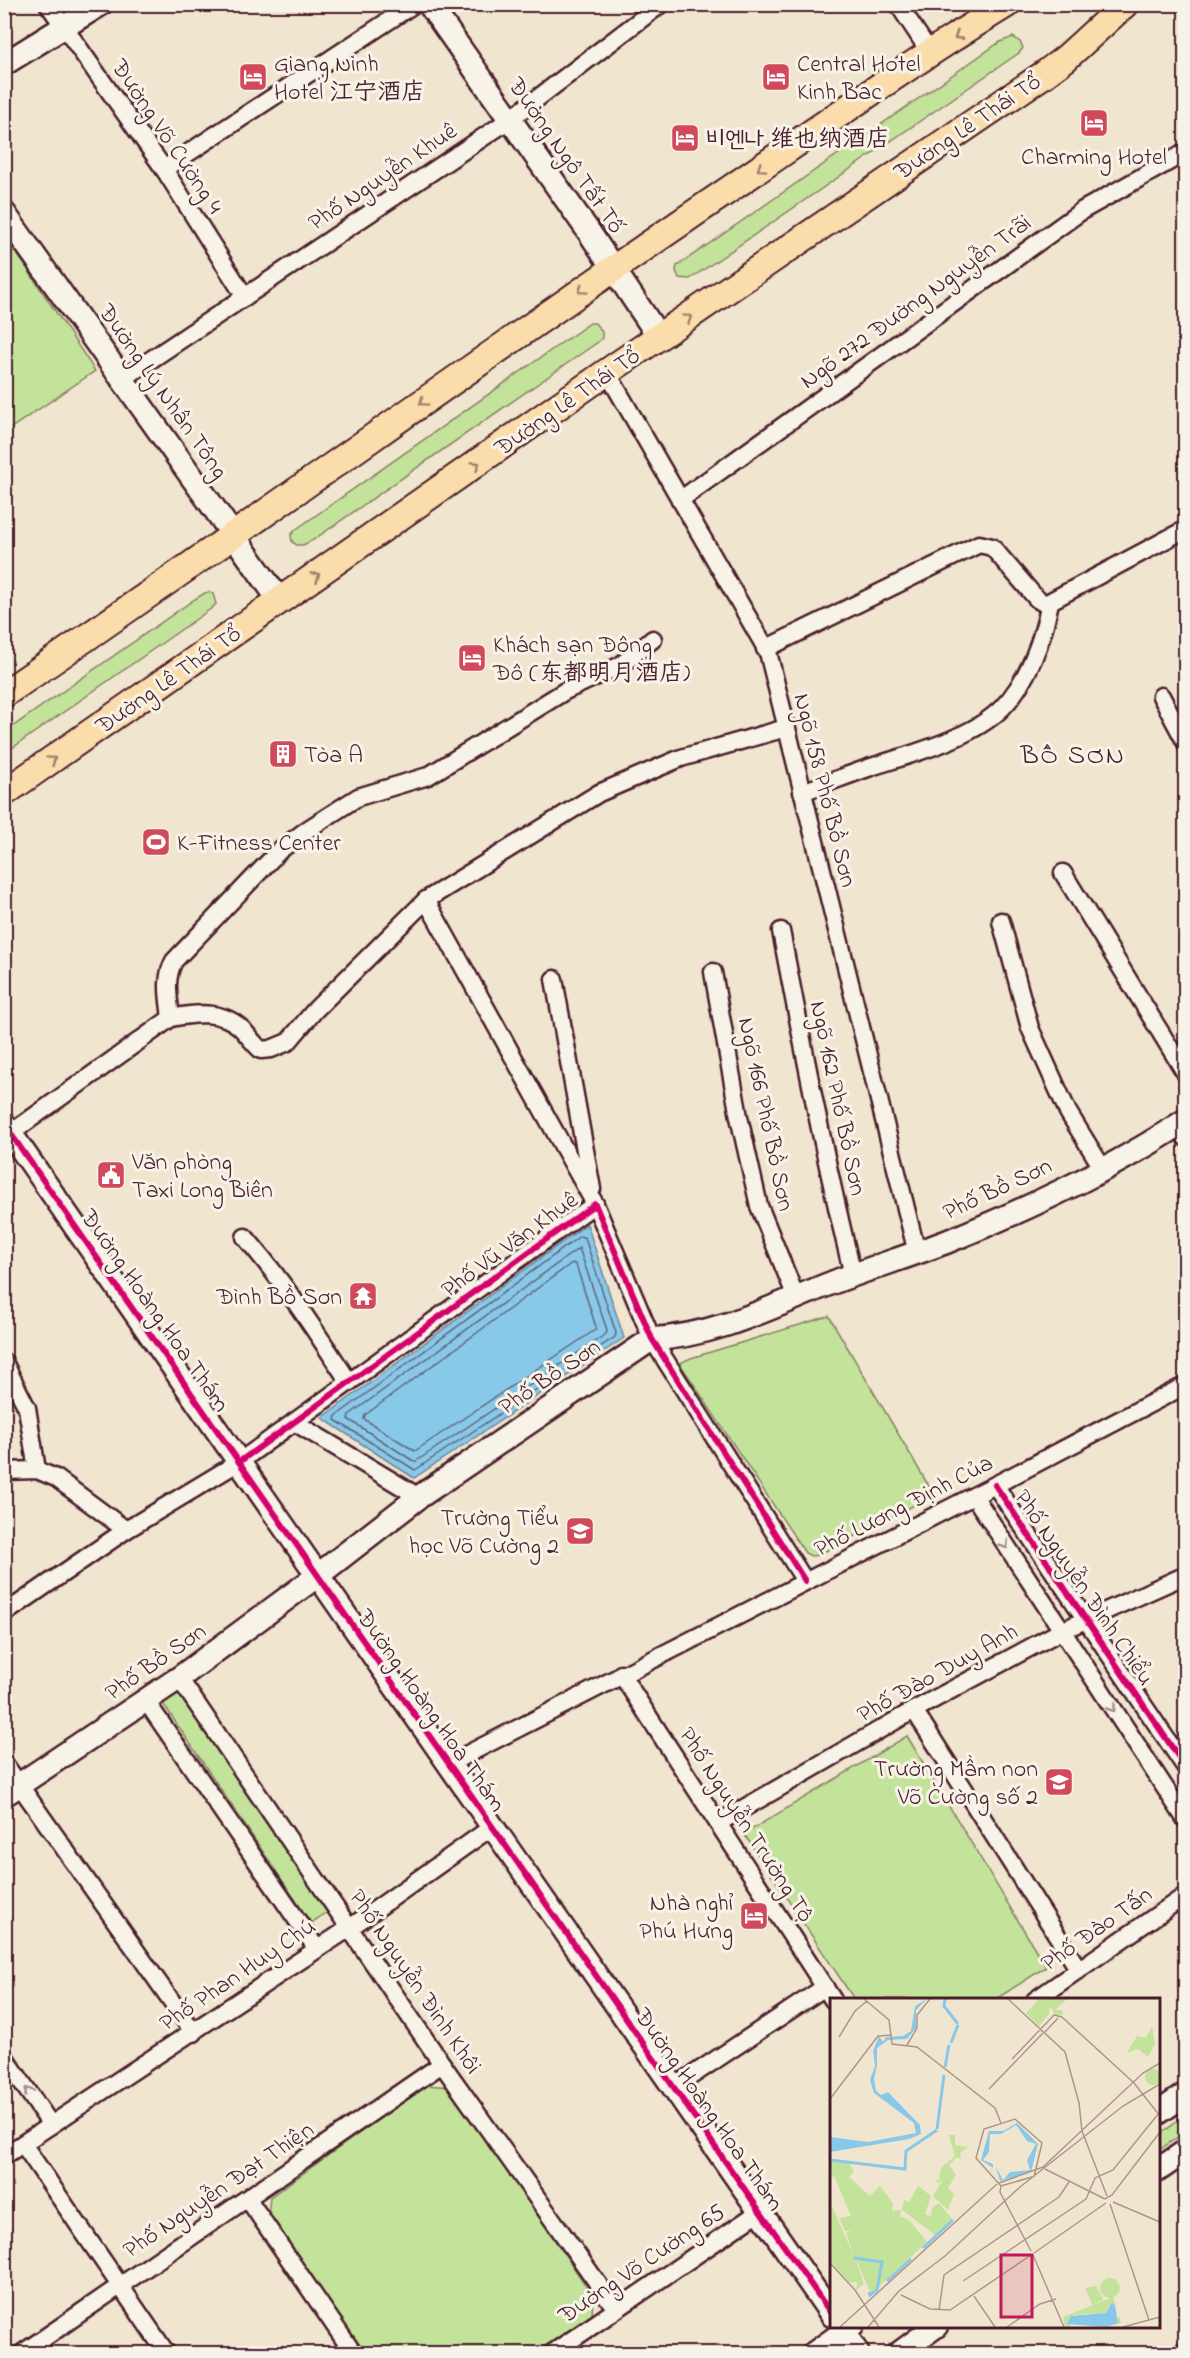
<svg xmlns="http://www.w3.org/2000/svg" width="1190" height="2358" font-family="'Indie Flower','LXGW WenKai TC','Poor Story',sans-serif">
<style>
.green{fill:#c3e39b;stroke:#868163;stroke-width:1.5}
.water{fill:#88c9e9;stroke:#6f859d;stroke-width:1.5}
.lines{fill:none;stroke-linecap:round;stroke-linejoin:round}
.shore{stroke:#636377;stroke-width:1.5}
.street-casing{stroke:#4a1f2b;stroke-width:21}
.secondary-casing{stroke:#4a1f2b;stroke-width:27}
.primary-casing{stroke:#4a1f2b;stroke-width:30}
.street{stroke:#f7f3e8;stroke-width:16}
.secondary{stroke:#f7f3e8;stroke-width:22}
.primary{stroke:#fbddab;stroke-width:26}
.cycleway-casing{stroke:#f7f3e8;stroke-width:10}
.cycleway{stroke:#d6006c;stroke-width:6}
.oneway{stroke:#a27e6b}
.oneway2{stroke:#a0898a}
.labels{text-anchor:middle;stroke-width:6;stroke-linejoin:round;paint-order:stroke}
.poi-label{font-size:24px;fill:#4a1f2b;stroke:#f7f3e8;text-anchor:start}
.street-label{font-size:24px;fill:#4a1f2b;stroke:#f7f3e8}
.quarter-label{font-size:27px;letter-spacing:1.5px;fill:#4a1f2b;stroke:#f7f3e8}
.inset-river{fill:none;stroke:#88c9e9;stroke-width:3}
.inset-road{fill:none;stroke:#ae968d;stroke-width:1.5}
.view{fill:#c2185b;fill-opacity:0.15;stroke:#c2185b;stroke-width:3}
.inset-edge{fill:none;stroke:#4a1f2b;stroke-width:3}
</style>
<rect width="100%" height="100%" fill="#f0e5cf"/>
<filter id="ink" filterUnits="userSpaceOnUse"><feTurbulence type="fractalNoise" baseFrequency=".0167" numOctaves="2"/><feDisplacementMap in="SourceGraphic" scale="12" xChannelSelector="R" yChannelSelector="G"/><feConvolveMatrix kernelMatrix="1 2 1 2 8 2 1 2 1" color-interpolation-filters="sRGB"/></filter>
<g filter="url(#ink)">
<g class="green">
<polygon points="1013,37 1020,42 1023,48 1019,53 690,279 679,278 676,271 677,266 1000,42"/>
<polygon points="10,251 16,252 95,371 5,432 4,255"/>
<polygon points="590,323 595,323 602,332 602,338 598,342 313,540 303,545 297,545 292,542 291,535 295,530"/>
<polygon points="210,592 213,594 216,604 212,608 5,753 5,732 195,599 205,593"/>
<polygon points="829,1316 934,1495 818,1555 811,1556 805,1553 681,1365 682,1362 691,1358"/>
<polygon points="178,1690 328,1912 311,1923 162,1702"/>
<polygon points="907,1736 1046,1967 996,1999 854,1999 744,1834"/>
<polygon points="427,2085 450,2087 593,2296 592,2316 535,2353 361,2353 268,2215 270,2197"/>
<polygon points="1185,2116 1185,2132 1159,2150 1159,2135"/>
</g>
<polygon class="water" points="587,1224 624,1338 414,1478 322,1418"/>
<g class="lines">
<g class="shore">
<polygon points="580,1236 585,1238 616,1333 615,1337 415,1470 335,1420 336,1416"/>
<polygon points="579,1248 607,1330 606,1334 415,1462 348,1419 349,1415"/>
<polygon points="572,1263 576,1265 596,1327 595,1330 415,1451 364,1419 365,1415"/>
</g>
<g class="street-casing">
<g id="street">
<polyline points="48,4 164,169 245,297"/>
<polyline points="898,4 931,54"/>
<polyline points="164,169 414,4"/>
<polyline points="607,372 768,652 917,1253"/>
<polyline points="122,379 509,120 661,4"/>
<polyline points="680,500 1083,210 1186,152"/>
<polyline points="765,649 979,544 992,547 1037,599 1045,604 1186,529"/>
<polyline points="1161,696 1186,743"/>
<path d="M802 792C825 784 848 775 871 767 911 754 970 739 1001 709 1028 682 1043 639 1050 602"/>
<polyline points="1063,873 1186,1074"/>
<polyline points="1001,921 1030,1028 1068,1112 1103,1169"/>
<path d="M781 931C803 1046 825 1161 853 1275"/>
<polyline points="713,972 739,1117 759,1206 796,1297"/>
<polyline points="554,979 592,1189"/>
<path d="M171 1018C169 999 164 979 174 961L280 850 308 829 358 797 428 776 565 691 621 665 653 639"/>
<polyline points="1179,1125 1186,1138"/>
<path d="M11 1133 171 1018C195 1013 222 1010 241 1028 248 1035 253 1043 261 1050L271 1049 288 1042 315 1010 426 900"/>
<polyline points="595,1204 426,900 599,793 681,758 786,728"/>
<path d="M245 1237C284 1282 316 1332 349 1382"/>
<polyline points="4,1362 27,1408 37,1470"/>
<polyline points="294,1422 419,1497"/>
<polyline points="4,1471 37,1470 56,1478 126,1530"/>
<polyline points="995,1485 1186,1768"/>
<polyline points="974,1496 1186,1820"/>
<polyline points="4,1614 126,1530 239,1462 595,1204 652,1339 805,1581"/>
<polyline points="621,1674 833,2000"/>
<polyline points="179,1678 442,2064 616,2309"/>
<polyline points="146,1701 317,1949"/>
<polyline points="914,1710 1079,1970"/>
<polyline points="4,1763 194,2033"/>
<polyline points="448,1764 995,1485 1186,1385"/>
<polyline points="718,1823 914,1710 1061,1631 1186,1575"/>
<polyline points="1035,2000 1186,1895"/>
<polyline points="4,2056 51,2125"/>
<polyline points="673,2088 825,1987"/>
<polyline points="23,2144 167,2354"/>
<polyline points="4,2156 351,1927 492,1827"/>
<polyline points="248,2199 354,2354"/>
<polyline points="21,2354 442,2064"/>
<polyline points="551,2354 759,2212"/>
<polyline points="1180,2354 1186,2349"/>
</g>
</g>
<g class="secondary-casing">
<g id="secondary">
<polyline points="429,4 589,232 659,337"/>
<polyline points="4,64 101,4"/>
<polyline points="4,213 280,601"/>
<polyline points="4,1124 832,2315"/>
<path d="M4 1795 179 1678 317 1576 419 1497 652 1339C717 1336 775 1305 834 1282 871 1268 909 1256 946 1242 1026 1210 1114 1168 1186 1120"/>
<polyline points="1158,2113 1186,2094"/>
<polyline points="1158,2170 1186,2151"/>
<polyline points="840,2326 858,2354"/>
<polyline points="813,2354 852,2326"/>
<polyline points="898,2354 936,2326"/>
</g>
</g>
<g class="primary-casing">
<g id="primary">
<path d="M4 694C247 529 484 356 727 191 819 128 911 63 1007 4"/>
<polyline points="4,793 607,372 1046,73 1066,58 1125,4"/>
</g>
</g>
<use href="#street" class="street"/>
<use href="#secondary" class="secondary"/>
<use href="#primary" class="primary"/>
<g class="cycleway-casing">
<g id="cycleway">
<polyline points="4,1124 832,2315"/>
<polyline points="239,1462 595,1204 652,1339 805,1581"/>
<polyline points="995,1485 1186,1768"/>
</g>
</g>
<use href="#cycleway" class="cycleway"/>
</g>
<defs><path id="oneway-chevron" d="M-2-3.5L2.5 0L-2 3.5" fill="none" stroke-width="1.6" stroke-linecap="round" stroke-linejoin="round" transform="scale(1.5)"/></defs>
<g class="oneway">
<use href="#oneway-chevron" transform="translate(958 36) rotate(147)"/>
<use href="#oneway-chevron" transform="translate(761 168) rotate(146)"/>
<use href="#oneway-chevron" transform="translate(582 290) rotate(145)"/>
<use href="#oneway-chevron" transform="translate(688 318) rotate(-34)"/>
<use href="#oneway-chevron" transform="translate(423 402) rotate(145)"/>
<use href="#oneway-chevron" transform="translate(476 465) rotate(-35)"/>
<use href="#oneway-chevron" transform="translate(316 576) rotate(-35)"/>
<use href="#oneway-chevron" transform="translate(52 760) rotate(-35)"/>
</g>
<g class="oneway2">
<use href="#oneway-chevron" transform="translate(1005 1545) rotate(57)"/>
<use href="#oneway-chevron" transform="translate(1112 1708) rotate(56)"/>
<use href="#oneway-chevron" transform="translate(28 2091) rotate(-124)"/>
</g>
</g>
<defs>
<g id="hotel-square" transform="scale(1.5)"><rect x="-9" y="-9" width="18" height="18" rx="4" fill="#d1495b" stroke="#f7f3e8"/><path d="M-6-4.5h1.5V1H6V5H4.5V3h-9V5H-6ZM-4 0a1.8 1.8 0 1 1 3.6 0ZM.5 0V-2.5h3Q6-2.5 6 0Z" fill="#fff"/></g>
<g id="building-square" transform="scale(1.5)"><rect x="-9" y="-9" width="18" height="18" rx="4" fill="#d1495b" stroke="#f7f3e8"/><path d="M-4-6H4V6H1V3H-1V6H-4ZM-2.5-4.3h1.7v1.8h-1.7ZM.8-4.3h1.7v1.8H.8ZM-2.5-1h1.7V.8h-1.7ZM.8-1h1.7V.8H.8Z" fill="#fff"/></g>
<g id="stadium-square" transform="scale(1.5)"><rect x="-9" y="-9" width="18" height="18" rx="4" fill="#d1495b" stroke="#f7f3e8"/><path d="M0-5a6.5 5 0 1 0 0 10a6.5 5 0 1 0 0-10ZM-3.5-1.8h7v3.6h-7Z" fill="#fff"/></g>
<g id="civic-square" transform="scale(1.5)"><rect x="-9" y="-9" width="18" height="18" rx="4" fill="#d1495b" stroke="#f7f3e8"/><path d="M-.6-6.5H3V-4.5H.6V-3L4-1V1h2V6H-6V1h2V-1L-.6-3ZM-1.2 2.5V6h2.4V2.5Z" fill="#fff"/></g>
<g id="temple-square" transform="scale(1.5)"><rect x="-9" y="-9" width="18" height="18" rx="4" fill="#d1495b" stroke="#f7f3e8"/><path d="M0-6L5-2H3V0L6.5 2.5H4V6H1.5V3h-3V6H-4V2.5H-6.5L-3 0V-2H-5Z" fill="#fff"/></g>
<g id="school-square" transform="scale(1.5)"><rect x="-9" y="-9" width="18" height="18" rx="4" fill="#d1495b" stroke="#f7f3e8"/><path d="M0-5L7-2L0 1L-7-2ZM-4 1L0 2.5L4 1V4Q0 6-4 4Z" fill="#fff"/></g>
</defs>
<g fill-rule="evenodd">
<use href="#hotel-square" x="253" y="77"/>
<use href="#hotel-square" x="776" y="77"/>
<use href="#hotel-square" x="1094" y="123"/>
<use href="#hotel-square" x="685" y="138"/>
<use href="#hotel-square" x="472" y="658"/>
<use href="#building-square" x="283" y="754"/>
<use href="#stadium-square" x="156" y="842"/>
<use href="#civic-square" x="111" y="1175"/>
<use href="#temple-square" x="363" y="1296"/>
<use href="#school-square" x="580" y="1531"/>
<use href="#school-square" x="1059" y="1782"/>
<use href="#hotel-square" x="754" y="1916"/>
</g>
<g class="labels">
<g class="poi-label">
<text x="274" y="71">Giang Ninh<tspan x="274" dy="28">Hotel 江宁酒店</tspan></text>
<text x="797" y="71">Central Hotel<tspan x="797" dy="28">Kinh Bac</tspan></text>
<text x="706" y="146">비엔나 维也纳酒店</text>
<text x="1094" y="164" text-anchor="middle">Charming Hotel</text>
<text x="493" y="652">Khách sạn Đông<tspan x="493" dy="28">Đô (东都明月酒店)</tspan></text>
<text x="304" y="762">Tòa A</text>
<text x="177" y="850">K-Fitness Center</text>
<text x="132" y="1169">Văn phòng<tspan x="132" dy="28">Taxi Long Biên</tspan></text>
<text x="342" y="1304" text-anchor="end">Đình Bồ Sơn</text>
<text x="559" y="1525" text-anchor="end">Trường Tiểu<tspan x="559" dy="28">học Võ Cường 2</tspan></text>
<text x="1038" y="1776" text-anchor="end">Trường Mầm non<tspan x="1038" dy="28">Võ Cường số 2</tspan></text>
<text x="733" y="1910" text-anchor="end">Nhà nghỉ<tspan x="733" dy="28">Phú Hưng</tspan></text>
</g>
<g class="street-label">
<text transform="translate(967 126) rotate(-34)" y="8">Đường Lê Thái Tổ</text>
<text transform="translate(168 136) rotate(56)" y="8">Đường Võ Cường 4</text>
<text transform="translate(567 155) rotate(55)" y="8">Đường Ngô Tất Tố</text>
<text transform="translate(382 176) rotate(-34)" y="8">Phố Nguyễn Khuê</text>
<text transform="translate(915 301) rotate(-36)" y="8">Ngõ 272 Đường Nguyễn Trãi</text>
<text transform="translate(164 391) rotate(55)" y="8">Đường Lý Nhân Tông</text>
<text transform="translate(567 401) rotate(-35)" y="8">Đường Lê Thái Tổ</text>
<text transform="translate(168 679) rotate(-35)" y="8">Đường Lê Thái Tổ</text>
<text transform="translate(826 790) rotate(76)" y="8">Ngõ 158 Phố Bồ Sơn</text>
<text transform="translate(839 1098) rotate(78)" y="8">Ngõ 162 Phố Bồ Sơn</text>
<text transform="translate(767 1114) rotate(78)" y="8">Ngõ 166 Phố Bồ Sơn</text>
<text transform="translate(997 1188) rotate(-25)" y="8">Phố Bồ Sơn</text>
<text transform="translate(509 1244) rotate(-36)" y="8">Phố Vũ Văn Khuê</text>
<text transform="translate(156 1310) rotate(55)" y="8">Đường Hoàng Hoa Thám</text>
<text transform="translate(549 1376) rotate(-34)" y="8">Phố Bồ Sơn</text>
<text transform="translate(903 1505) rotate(-27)" y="8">Phố Lương Định Của</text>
<text transform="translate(1085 1587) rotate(56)" y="8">Phố Nguyễn Đình Chiểu</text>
<text transform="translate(155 1661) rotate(-35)" y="8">Phố Bồ Sơn</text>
<text transform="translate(937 1672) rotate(-29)" y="8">Phố Đào Duy Anh</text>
<text transform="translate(432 1710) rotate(55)" y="8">Đường Hoàng Hoa Thám</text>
<text transform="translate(747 1824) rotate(57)" y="8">Phố Nguyễn Trường Tộ</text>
<text transform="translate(1096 1928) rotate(-35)" y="8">Phố Đào Tấn</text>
<text transform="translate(237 1974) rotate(-34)" y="8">Phố Phan Huy Chú</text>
<text transform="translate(416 1981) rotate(56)" y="8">Phố Nguyễn Đình Khôi</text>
<text transform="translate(710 2109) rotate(55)" y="8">Đường Hoàng Hoa Thám</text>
<text transform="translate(218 2189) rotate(-34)" y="8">Phố Nguyễn Đạt Thiện</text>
<text transform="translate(641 2263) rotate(-34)" y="8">Đường Võ Cường 65</text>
</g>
<g class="quarter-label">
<text x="1073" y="763">BỒ SƠN</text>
</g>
</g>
<g transform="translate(830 1998)">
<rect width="330" height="330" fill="#f0e5cf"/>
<path d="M209 1H237L225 12H232L233 17H225L220 8 219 16 209 28 196 15ZM322 28 325 46 318 59 308 51 297 55 307 38 316 40ZM315 79a8 8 0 1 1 16 0a8 8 0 1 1-16 0ZM119 137H125V147L138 149 130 155 131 161 127 159 119 167 126 177 118 190 124 196 118 212 103 198 112 183 108 185 105 182H109L111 170 125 158ZM0 162 19 165 24 173 19 179 40 198 50 188 63 205 62 213 71 212 70 218 79 222 97 244 41 296 25 259 34 286 26 292 27 284H19L0 264V204L23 256 16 234 23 233H15L9 220 21 218 4 178 0 180ZM88 188 101 198 95 216 101 218 102 210 109 205 122 221 105 237 72 212 74 202 79 204ZM270 290a10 10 0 1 1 20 0a10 10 0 1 1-20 0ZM267 286 273 302 262 307 255 290 266 288 270 299ZM283 299 291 325 276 329 285 326 289 318 285 307 280 305 276 315 244 317 240 329H235L233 319Z" fill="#c3e39b"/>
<path d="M97 1 86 12V30L77 41 58 42 47 50V67L44 81 46 93 51 97 58 94 90 127 91 136 79 141 0 154V139L38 144 86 135 84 125 44 95 40 82 45 68 43 53 49 38 53 44 56 39 73 38 81 33 85 8ZM187 125 208 146 201 174 170 183 166 169 173 182 180 174 200 172 197 162 206 146 197 143 186 127 171 136H160L159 154 153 162 163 166V170L151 162 159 133H173ZM281 305 285 307 288 325 276 329 237 326 241 318 276 315Z" fill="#88c9e9"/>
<path class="inset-river" d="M115 1 114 8 128 26M121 45 128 27M115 69 119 47M107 131 114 77M0 162 75 171 76 153 107 132M93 250 123 222M24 260 52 264 47 292 40 297 39 294M57 283 81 261"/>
<path class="inset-road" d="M34 1 59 22 62 46 87 49 165 110 171 125M178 1 235 54 249 105 252 133 277 198M232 19 304 85 330 118M215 34 228 20M9 39 25 13 37 3M77 47 87 30V17L100 1M182 61 224 17 232 19M159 91 213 35M0 101 48 38 62 37M215 171 275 201M169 185 213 169 313 75 330 65M171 188 146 160 154 131 185 121 212 145 204 179M171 188 170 194 201 253M171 188 202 179M275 201 282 197 330 134M283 204 330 224M280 206 319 322M204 255 276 205M203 257 234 329M0 265 25 292 49 329M133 283 256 201 265 180 283 172 329 115M71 297 100 311 120 312 201 257M144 298 165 329M109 312 114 277 229 199 239 184M10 329 167 186M38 329 69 293 115 258 190 189 293 108 330 86M177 329 210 306 226 301M293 329 330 319"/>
<path class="view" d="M171 257H202V319H171Z"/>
<rect width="330" height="330" class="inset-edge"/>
</g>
<rect width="1190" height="2358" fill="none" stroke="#f7f3e8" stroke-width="24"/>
<rect x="12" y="12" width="1166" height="2334" fill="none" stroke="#4a1f2b" stroke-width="2" filter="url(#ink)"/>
</svg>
